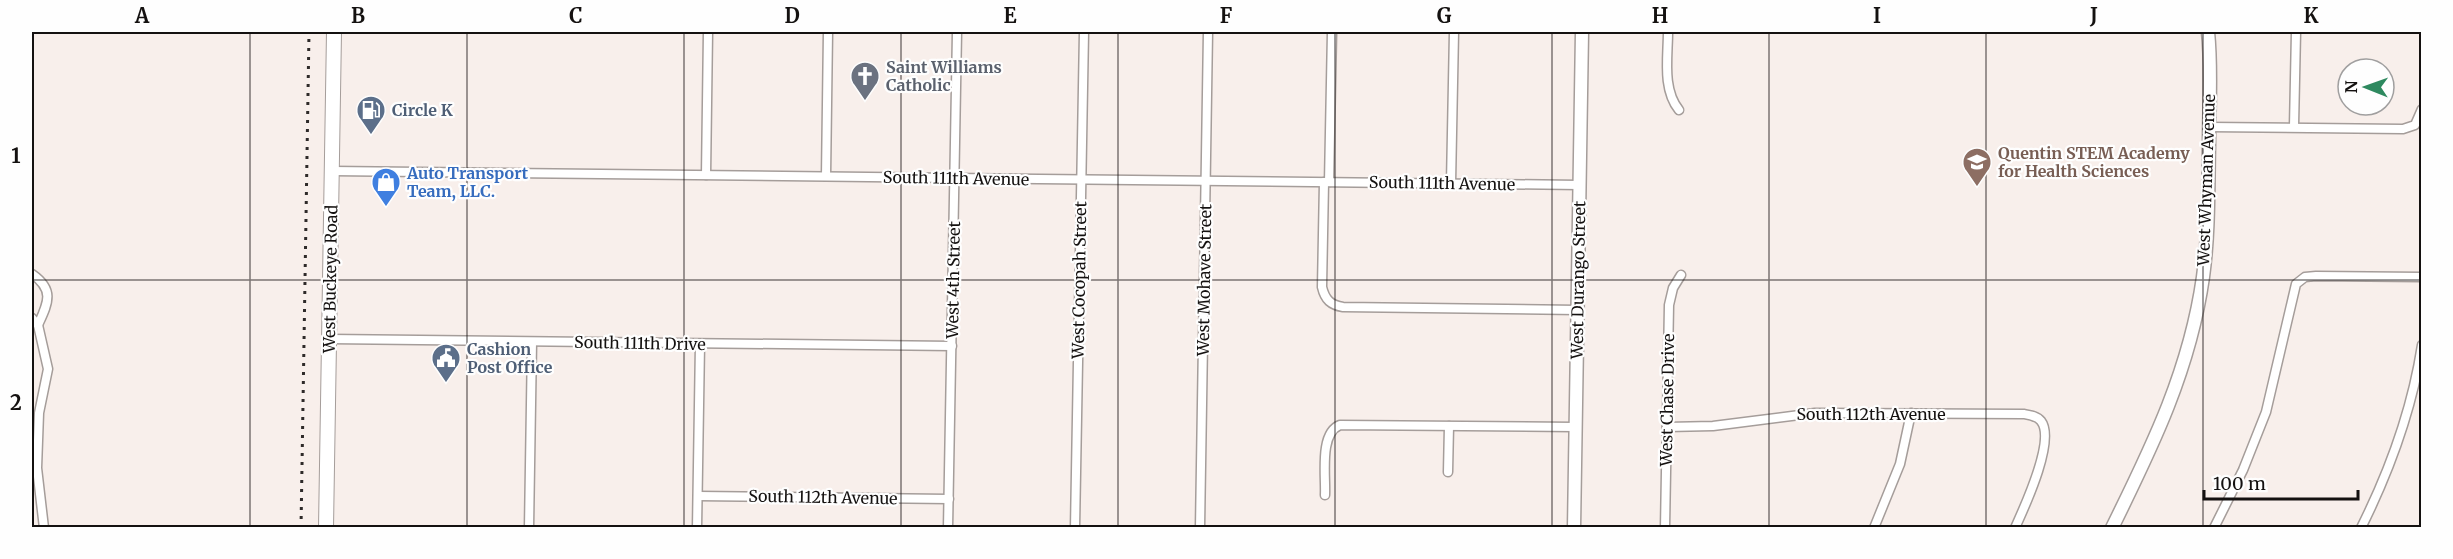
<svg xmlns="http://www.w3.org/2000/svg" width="2453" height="559" font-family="Merriweather,serif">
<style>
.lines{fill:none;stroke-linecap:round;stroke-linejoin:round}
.street-casing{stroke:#a59d9a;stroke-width:11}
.secondary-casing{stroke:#a59d9a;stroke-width:15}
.primary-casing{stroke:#a59d9a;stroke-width:16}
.street{stroke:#fff;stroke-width:8}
.secondary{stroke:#fff;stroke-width:12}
.primary{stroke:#fff;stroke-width:14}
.rail{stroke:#2e2a29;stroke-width:3;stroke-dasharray:3 6;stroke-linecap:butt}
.grid{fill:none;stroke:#141110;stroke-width:1.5;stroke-opacity:0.55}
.labels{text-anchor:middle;stroke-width:4.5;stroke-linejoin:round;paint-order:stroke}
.worship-label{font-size:16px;font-weight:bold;fill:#5b616d;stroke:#fefefe;text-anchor:start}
.service-label{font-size:16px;font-weight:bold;fill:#4e5e75;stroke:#fefefe;text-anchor:start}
.education-label{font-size:16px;font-weight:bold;fill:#785e54;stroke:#fefefe;text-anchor:start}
.shop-label{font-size:16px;font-weight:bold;fill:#366cbe;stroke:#fefefe;text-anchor:start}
.street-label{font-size:16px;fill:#141110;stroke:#fefefe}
.neatline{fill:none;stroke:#141110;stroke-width:2}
.grid-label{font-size:20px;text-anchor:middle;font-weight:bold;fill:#141110}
</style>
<rect width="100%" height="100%" fill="#f8efeb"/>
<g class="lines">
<g class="street-casing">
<g id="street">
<path d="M1668 32C1668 57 1662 89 1679 110"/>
<polyline points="2294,126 2296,32"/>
<polyline points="2209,127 2403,129 2415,125 2422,109"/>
<polyline points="332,171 1580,185"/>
<polyline points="706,175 708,32"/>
<polyline points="826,176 828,32"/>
<path d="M1324 182 1322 287C1325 300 1331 305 1343 307L1578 310"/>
<polyline points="1329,182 1332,32"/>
<polyline points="1451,183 1454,32"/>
<path d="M32 274C55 290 48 303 38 325"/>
<polyline points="32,318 38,325 48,369 39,413 37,468 44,528"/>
<polyline points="329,339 952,346"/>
<path d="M1667 427 1713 426 1815 413 2024 414C2030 415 2037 416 2041 421 2056 440 2024 508 2015 528"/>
<polyline points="1448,472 1449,426"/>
<path d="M1325 495C1326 476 1319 433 1340 425L1575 427"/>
<polyline points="698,496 949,499"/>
<polyline points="529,528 532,342"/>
<polyline points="697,528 700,344"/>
<polyline points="948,528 957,32"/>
<polyline points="1075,528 1084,32"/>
<polyline points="1200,528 1208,32"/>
<polyline points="1665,528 1669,305 1673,288 1681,275"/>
<polyline points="1874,528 1900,464 1911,413"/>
<polyline points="2214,528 2243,470 2266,412 2296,284 2305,277 2316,276 2422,277"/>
<path d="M2361 528C2391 468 2412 410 2422 345"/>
</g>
</g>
<g class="secondary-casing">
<g id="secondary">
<polyline points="1574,528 1582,32"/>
<path d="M2112 528C2153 445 2190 369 2203 277 2209 233 2208 189 2209 145 2209 107 2212 69 2208 32"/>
</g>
</g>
<g class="primary-casing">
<polyline id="primary" points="326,528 334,32"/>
</g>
<use href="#street" class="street"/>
<use href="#secondary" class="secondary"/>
<use href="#primary" class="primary"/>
<polyline class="rail" points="301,528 309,32"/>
</g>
<path class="grid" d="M250 32V528M467 32V528M684 32V528M901 32V528M1118 32V528M1335 32V528M1552 32V528M1769 32V528M1986 32V528M2203 32V528M32 280H2422"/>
<defs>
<g id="church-pin" transform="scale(1.5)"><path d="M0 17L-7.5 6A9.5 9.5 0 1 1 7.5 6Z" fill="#6b7280" stroke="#fefefe"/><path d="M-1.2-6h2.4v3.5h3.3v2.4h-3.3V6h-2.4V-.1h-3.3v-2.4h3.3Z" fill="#fff"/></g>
<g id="fuel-pin" transform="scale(1.5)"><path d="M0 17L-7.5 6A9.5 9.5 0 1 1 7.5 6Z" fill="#5c6f8a" stroke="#fefefe"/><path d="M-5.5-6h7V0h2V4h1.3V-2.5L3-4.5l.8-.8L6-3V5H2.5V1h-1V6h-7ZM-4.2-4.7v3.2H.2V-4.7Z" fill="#fff"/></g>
<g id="school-pin" transform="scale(1.5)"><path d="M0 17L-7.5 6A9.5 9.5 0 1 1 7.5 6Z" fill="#8d6e63" stroke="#fefefe"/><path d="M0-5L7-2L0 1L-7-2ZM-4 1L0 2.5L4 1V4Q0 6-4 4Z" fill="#fff"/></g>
<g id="shop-pin" transform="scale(1.5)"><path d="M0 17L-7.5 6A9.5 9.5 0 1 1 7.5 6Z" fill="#3f7fe0" stroke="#fefefe"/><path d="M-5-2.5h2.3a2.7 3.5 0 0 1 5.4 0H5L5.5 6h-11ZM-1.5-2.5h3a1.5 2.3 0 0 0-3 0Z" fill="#fff"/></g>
<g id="civic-pin" transform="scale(1.5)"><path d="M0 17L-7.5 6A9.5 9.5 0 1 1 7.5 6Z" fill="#5c6f8a" stroke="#fefefe"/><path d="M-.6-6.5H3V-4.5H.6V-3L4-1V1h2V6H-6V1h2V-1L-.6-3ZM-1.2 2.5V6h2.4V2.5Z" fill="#fff"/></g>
</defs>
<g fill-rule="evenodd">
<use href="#church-pin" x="865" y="76"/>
<use href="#fuel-pin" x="371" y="110"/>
<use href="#school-pin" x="1977" y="162"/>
<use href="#shop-pin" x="386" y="182"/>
<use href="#civic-pin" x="446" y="358"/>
</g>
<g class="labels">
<g class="worship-label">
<text x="886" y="73">Saint Williams<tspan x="886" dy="18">Catholic</tspan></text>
</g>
<g class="service-label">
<text x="392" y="116">Circle K</text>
<text x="467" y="355">Cashion<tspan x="467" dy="18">Post Office</tspan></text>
</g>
<g class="education-label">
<text x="1998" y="159">Quentin STEM Academy<tspan x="1998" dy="18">for Health Sciences</tspan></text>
</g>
<g class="shop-label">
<text x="407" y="179">Auto Transport<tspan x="407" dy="18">Team, LLC.</tspan></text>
</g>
<g class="street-label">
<text transform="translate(956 178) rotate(1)" y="6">South 111th Avenue</text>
<text transform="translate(2206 180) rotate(-88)" y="6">West Whyman Avenue</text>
<text transform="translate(1442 183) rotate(1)" y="6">South 111th Avenue</text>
<text transform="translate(330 279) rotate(-89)" y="6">West Buckeye Road</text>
<text transform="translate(953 280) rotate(-89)" y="6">West 4th Street</text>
<text transform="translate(1079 280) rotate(-89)" y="6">West Cocopah Street</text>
<text transform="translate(1204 280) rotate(-89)" y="6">West Mohave Street</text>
<text transform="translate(1578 280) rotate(-89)" y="6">West Durango Street</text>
<text transform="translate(640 343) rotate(1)" y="6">South 111th Drive</text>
<text transform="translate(1667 400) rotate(-89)" y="6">West Chase Drive</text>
<text x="1871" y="420">South 112th Avenue</text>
<text transform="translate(823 497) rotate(1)" y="6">South 112th Avenue</text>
</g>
</g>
<rect width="2453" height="559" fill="none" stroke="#fefefe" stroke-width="66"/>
<g transform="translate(2366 87) rotate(271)"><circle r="28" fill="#fefefe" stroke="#a09f9f" stroke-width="1.5"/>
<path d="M0-4.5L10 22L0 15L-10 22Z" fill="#2e895f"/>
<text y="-9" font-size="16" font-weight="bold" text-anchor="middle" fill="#141110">N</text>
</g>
<path d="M2204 490v9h154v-9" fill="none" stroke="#141110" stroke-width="3"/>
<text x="2213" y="490" font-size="18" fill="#141110" stroke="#fefefe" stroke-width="4.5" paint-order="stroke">100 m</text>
<rect x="33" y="33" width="2387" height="493" class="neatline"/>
<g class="grid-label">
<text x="142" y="23">A</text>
<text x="358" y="23">B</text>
<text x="576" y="23">C</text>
<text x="792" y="23">D</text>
<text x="1010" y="23">E</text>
<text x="1226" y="23">F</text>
<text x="1444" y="23">G</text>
<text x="1660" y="23">H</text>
<text x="1877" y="23">I</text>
<text x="2094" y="23">J</text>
<text x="2311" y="23">K</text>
<text x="16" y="163">1</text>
<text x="16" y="410">2</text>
</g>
</svg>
